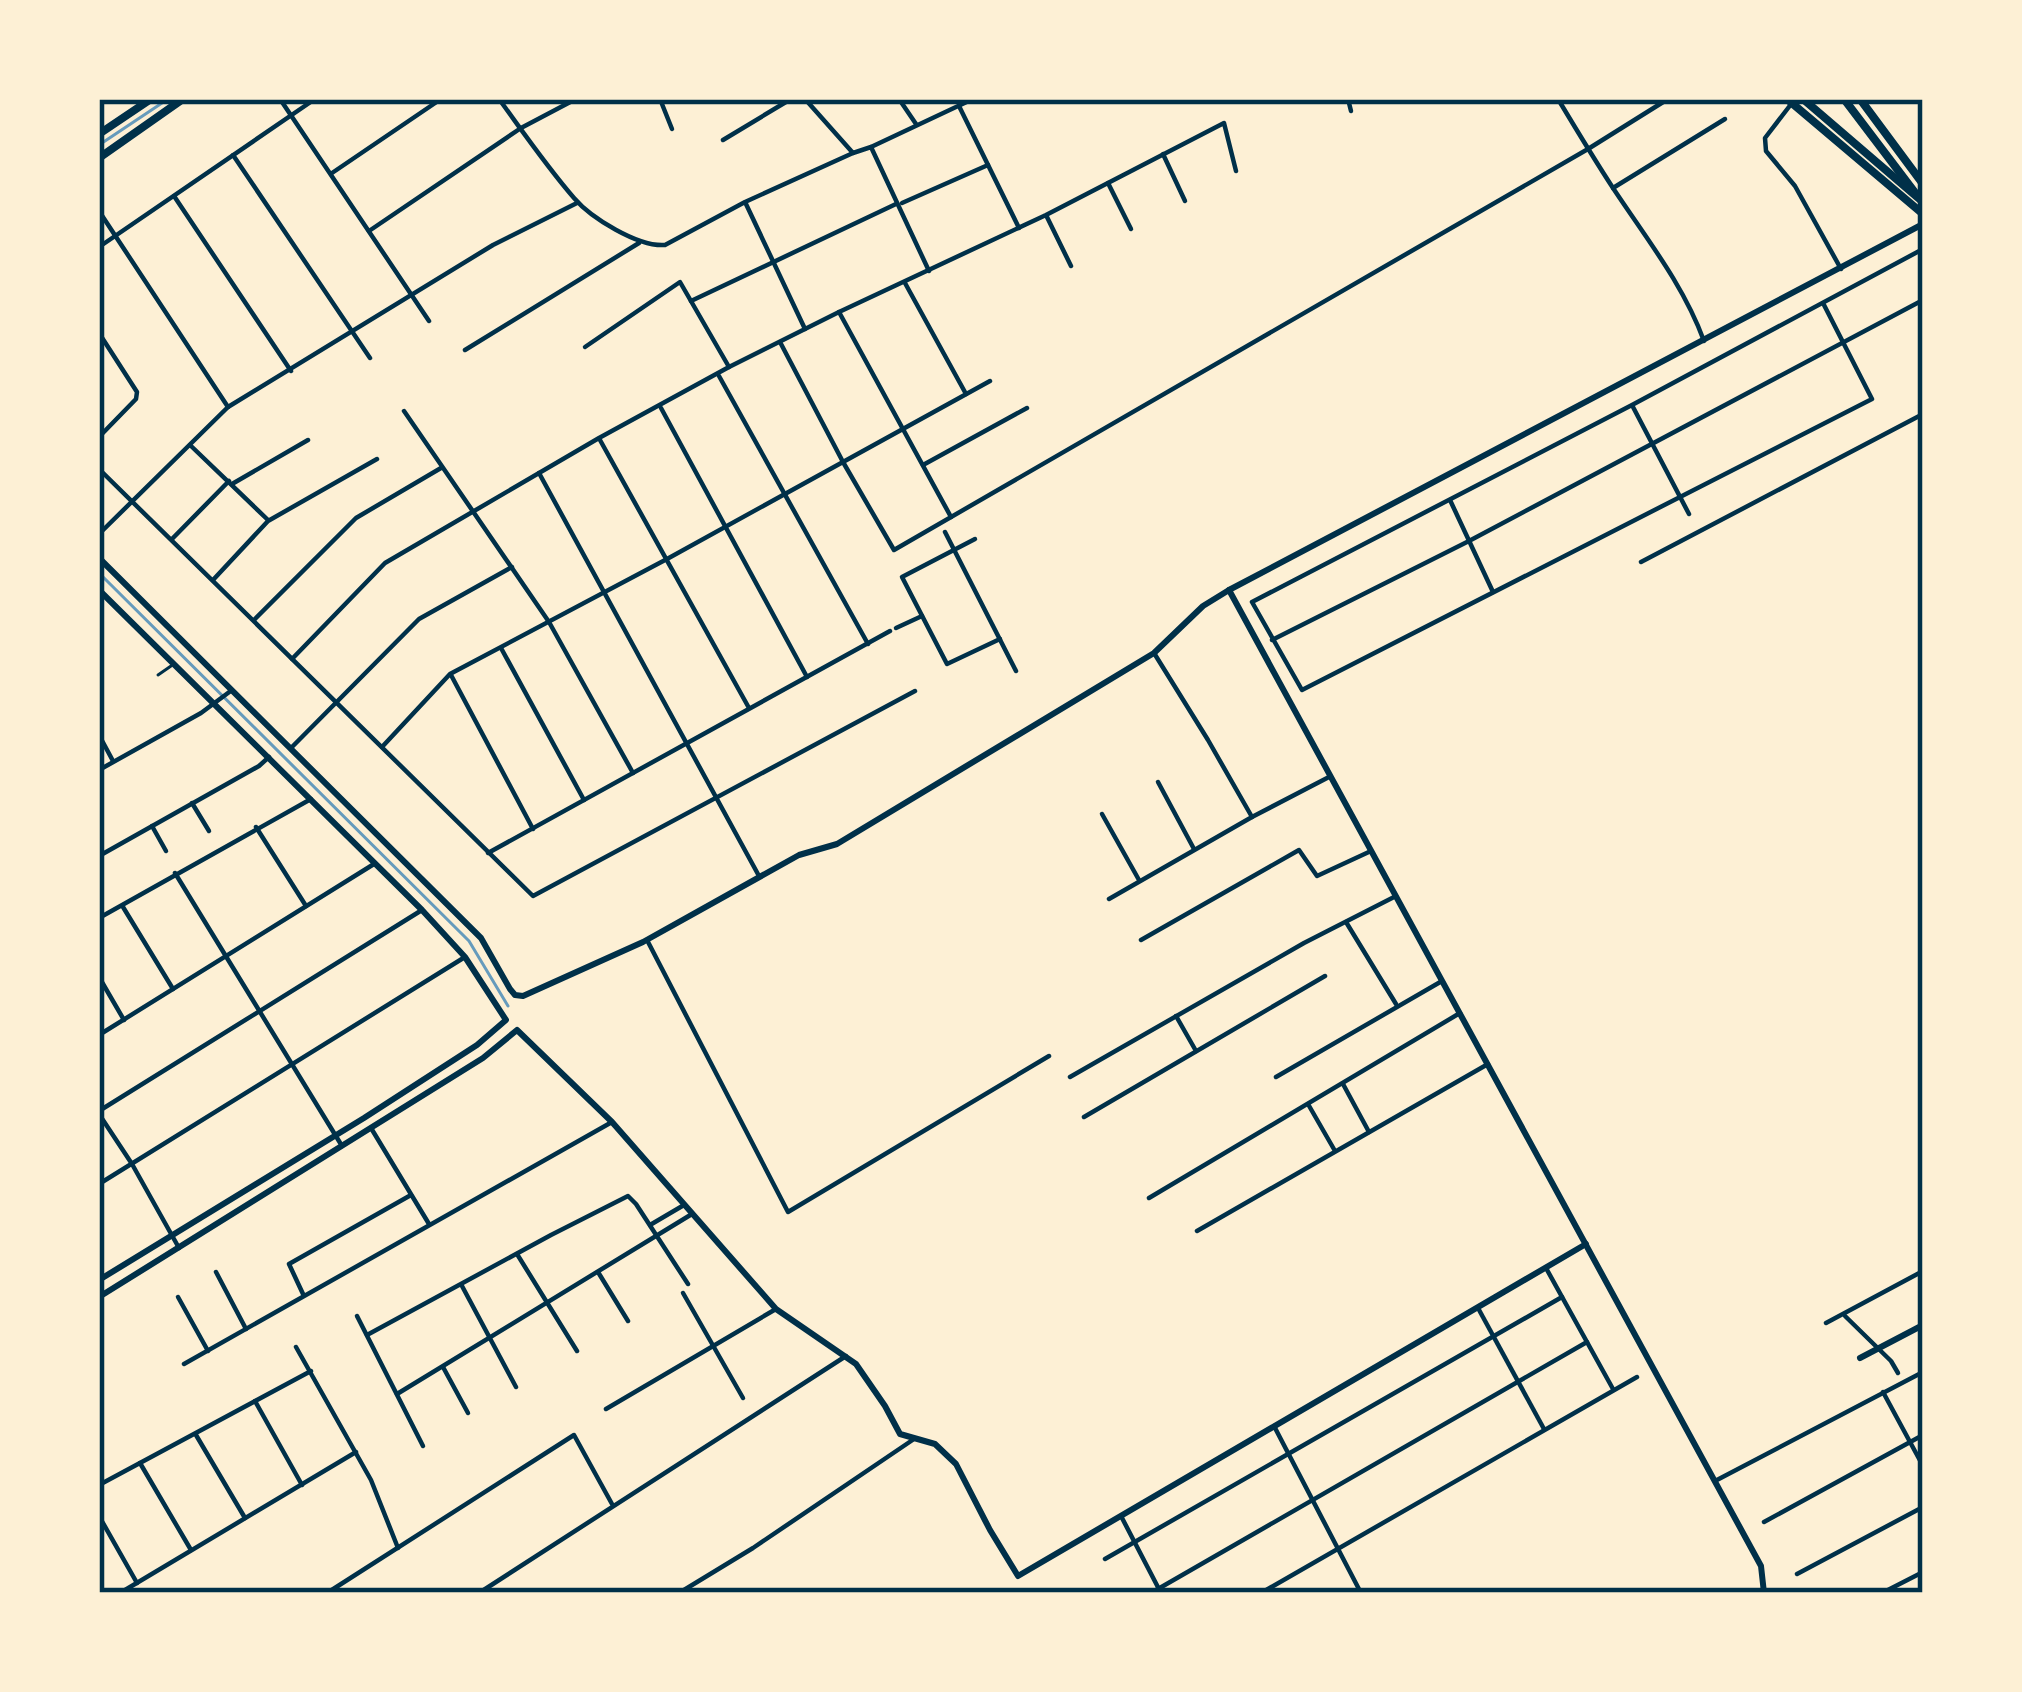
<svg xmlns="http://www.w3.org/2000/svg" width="2022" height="1692" font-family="Poppins,sans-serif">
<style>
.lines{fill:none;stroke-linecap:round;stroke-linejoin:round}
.stream{stroke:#669bbc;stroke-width:3}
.service{stroke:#003049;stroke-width:3}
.minor{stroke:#003049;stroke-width:4.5}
.tertiary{stroke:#003049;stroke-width:6}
.secondary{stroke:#003049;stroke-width:8}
.trunk{stroke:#003049;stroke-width:8}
.neatline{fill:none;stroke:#003049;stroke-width:4.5}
</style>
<rect width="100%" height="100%" fill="#fdf0d5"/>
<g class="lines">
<g class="stream">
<polyline points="99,145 168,99"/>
<polyline points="99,573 469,941 508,1006"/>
</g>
<polyline class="service" points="158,675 171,666"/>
<g class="minor">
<polyline points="280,99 429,321"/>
<path d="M499 99C523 132 547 167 574 198 591 218 638 247 665 245L745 202 853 153"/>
<polyline points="660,99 672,129"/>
<polyline points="805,99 853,153 871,147 929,271"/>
<polyline points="899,99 916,124"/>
<polyline points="1348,99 1351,111"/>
<path d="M1558 99C1576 129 1594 159 1613 188 1646 238 1683 284 1704 341"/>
<polyline points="1795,99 1765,138 1766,151 1795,186 1841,269"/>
<polyline points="959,106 1019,228"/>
<polyline points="723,140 791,99"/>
<polyline points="871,147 973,99"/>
<polyline points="1163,154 1185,201"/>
<polyline points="233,155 370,358"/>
<polyline points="332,173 441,99"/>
<polyline points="1108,183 1131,229"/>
<polyline points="1613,188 1725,119"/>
<polyline points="174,196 291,371"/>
<polyline points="902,203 988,165"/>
<polyline points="746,204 805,329"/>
<polyline points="99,211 228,407"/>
<polyline points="1047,217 1071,266"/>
<polyline points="369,231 521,128 576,99"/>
<polyline points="99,247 315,99"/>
<polyline points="905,283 966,394"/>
<polyline points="691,301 896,204"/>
<polyline points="1823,303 1872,399 1302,690 1252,602 1632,405 1923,249"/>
<polyline points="839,312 951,517"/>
<polyline points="99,333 137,392 136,399 99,437"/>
<polyline points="780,342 843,462 894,550 1588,149 1668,99"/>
<polyline points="585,347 680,282 729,367"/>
<polyline points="465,350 639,243"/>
<polyline points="719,376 868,644"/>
<polyline points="1633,407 1689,514"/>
<polyline points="661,408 807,677"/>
<polyline points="404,411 549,622 633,773"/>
<polyline points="600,440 749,708"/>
<polyline points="190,445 268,520"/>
<polyline points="923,465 1027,408"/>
<polyline points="99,469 533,896 915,691"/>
<polyline points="539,473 759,876"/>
<polyline points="232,484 308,440"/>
<polyline points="1450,500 1493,592"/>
<polyline points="945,532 1016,671"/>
<polyline points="99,534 228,407 493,245 577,203"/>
<polyline points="172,539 229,481"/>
<polyline points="975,539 902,577 947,664 1000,639"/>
<polyline points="1641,562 1923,414"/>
<polyline points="213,580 268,521 377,459"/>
<polyline points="254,620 356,518 441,468"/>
<polyline points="896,628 922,616"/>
<polyline points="1272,640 1469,541 1923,300"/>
<polyline points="501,648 584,800"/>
<polyline points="1154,653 1208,740 1252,817"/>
<polyline points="292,659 385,563 599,438 729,367 839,312 1046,215 1224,123 1236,171"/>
<polyline points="451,675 533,829"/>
<polyline points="99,735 113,761"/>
<polyline points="382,747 450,674 667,559 990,381"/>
<polyline points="291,748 419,619 512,567"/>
<polyline points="99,770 201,713 232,690"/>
<polyline points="1158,782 1194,849"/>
<polyline points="192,803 209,831"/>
<polyline points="1102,814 1139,880"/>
<polyline points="152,826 166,851"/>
<polyline points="256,827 306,906"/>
<polyline points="488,853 890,631"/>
<polyline points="99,856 259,766 269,757"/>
<polyline points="175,873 342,1146"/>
<polyline points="1109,899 1252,817 1329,777"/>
<polyline points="123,907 173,989"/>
<polyline points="99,918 311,799"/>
<polyline points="1346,922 1396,1004"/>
<polyline points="647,940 788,1212 1049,1056"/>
<polyline points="1141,940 1299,850 1317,876 1371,851"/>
<polyline points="99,977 124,1020"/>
<polyline points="1176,1016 1196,1051"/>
<polyline points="99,1035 374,864"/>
<polyline points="1070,1077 1304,943 1396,896"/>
<polyline points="1276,1077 1442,981"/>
<polyline points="1343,1084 1369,1132"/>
<polyline points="1308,1104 1335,1151"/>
<polyline points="99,1111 422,910"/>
<polyline points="99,1114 132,1164 179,1248"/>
<polyline points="1084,1117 1325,976"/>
<polyline points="371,1128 429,1224"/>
<polyline points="99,1184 465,957"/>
<polyline points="1149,1198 1460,1013"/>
<polyline points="650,1225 684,1205"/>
<polyline points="1197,1231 1488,1064"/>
<polyline points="517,1254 577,1351"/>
<polyline points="1546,1268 1613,1389"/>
<polyline points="216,1272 246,1329"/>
<polyline points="598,1272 628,1321"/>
<polyline points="462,1286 516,1387"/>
<polyline points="683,1293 743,1398"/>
<polyline points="303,1294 289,1264 411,1195"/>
<polyline points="178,1297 208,1351"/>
<polyline points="1478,1308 1544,1429"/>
<polyline points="357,1316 423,1446"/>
<polyline points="1845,1316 1891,1361 1898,1373"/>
<polyline points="1826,1323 1923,1271"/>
<polyline points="367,1335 551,1235 628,1196 636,1204 688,1284"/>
<polyline points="296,1347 371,1480 398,1548"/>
<polyline points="184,1364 612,1122"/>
<polyline points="443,1367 468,1413"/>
<polyline points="1883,1392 1923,1466"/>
<polyline points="397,1394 692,1214"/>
<polyline points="255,1401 302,1485"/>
<polyline points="606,1409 776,1309"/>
<polyline points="1274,1426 1361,1593"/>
<polyline points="196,1435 245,1518"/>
<polyline points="140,1463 191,1550"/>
<polyline points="1715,1481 1923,1372"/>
<polyline points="99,1485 311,1371"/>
<polyline points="99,1516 137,1583"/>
<polyline points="1121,1516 1161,1593"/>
<polyline points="1764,1522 1923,1435"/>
<polyline points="1105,1559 1562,1297"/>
<polyline points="1797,1574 1923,1507"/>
<polyline points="120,1593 356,1452"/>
<polyline points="327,1593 574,1435 612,1504"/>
<polyline points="479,1593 846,1356"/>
<polyline points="679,1593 753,1548 914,1439"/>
<polyline points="1151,1593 1587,1342"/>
<polyline points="1261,1593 1637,1377"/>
<polyline points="1882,1593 1923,1572"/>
</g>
<g class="tertiary">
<polyline points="99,558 481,938 510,989 515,995 523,996 643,942 799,855 837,844 1154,653 1203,606 1229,590 1923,224"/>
<polyline points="99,590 422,910 465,957 506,1020 477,1045 364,1118 99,1280"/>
<polyline points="1229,590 1761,1566 1764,1593"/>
<polyline points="99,1297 483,1058 517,1030 612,1122 776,1309 856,1364 885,1406 900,1434 935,1444 956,1464 990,1530 1018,1576 1586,1244"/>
<polyline points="1860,1358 1923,1325"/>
</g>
<g class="secondary">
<polyline points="1844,99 1916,194"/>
<polyline points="1860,99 1923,184"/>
<polyline points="99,134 151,99"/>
<polyline points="99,158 183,99"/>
</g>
<g class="trunk">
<polyline points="1787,99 1923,214"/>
<polyline points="1803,99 1923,202"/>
</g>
</g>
<rect width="2022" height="1692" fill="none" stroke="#fdf0d5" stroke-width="204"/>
<rect x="102" y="102" width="1818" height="1488" class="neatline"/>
</svg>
